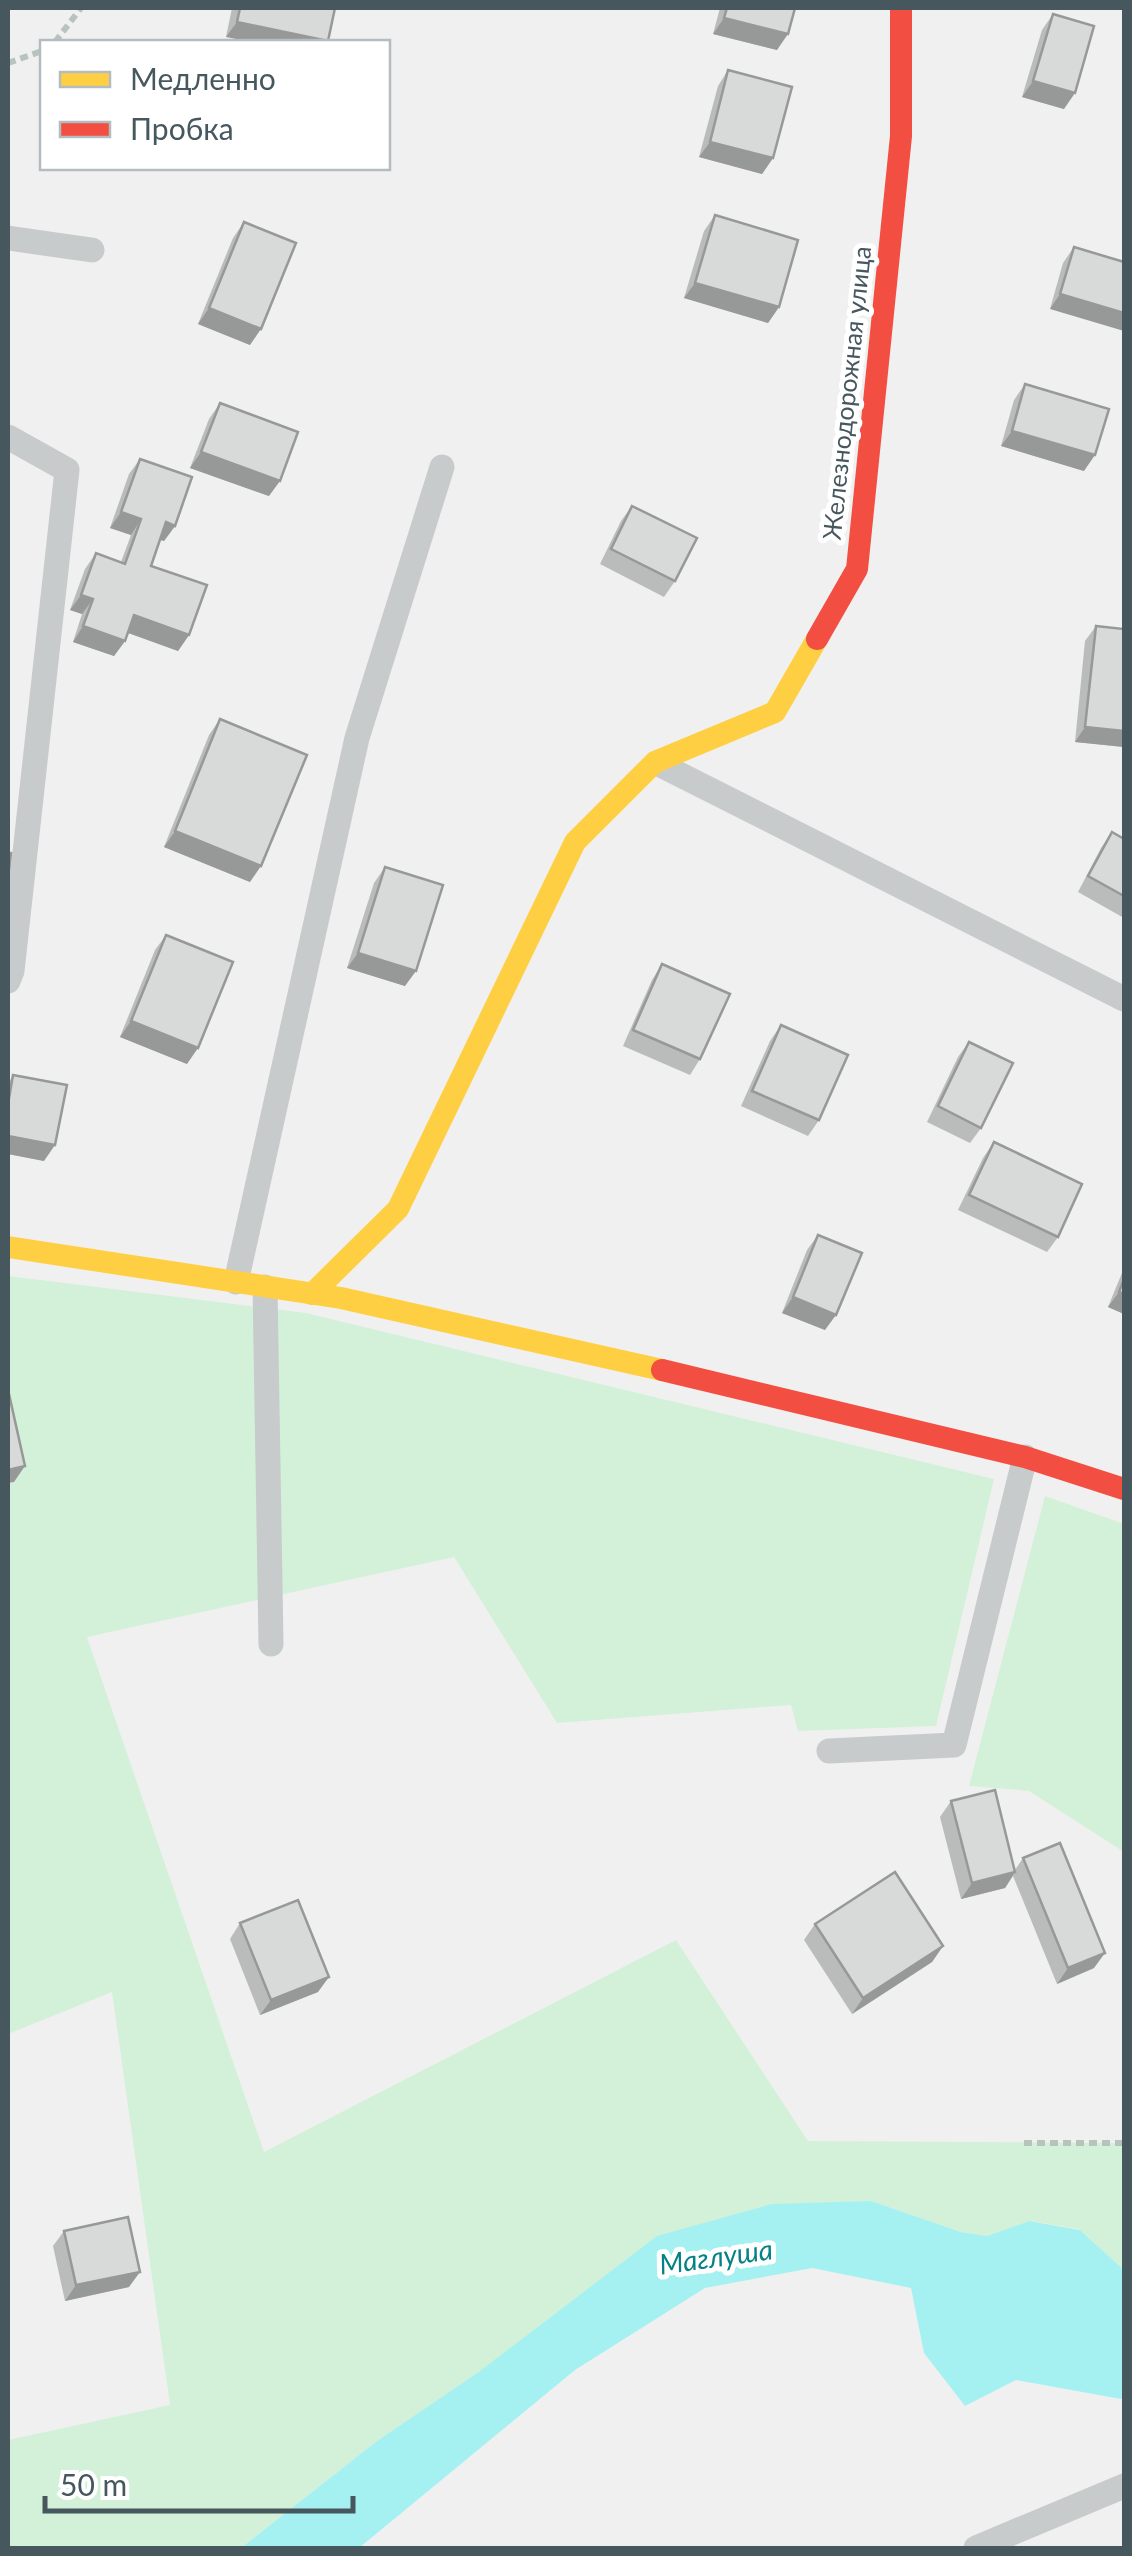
<svg xmlns="http://www.w3.org/2000/svg" width="1132" height="2556" font-family="Lato,sans-serif">
<style>
.green{fill:#d3f1d8}
.water{fill:#a5f1f2}
.lines{fill:none;stroke-linecap:round;stroke-linejoin:round}
.path{stroke:#b6c4bd;stroke-width:6;stroke-dasharray:8 5;stroke-linecap:butt}
.lane{stroke:#c7cbcc;stroke-width:25}
.slow{stroke:#ffcf43;stroke-width:22}
.jam{stroke:#f24e42;stroke-width:22}
.wall{fill:#babbbb}
.shaded-wall{fill:#979898}
.building{fill:#d8d9d9;stroke:#979898;stroke-width:2.5}
.labels{text-anchor:middle;stroke-width:10;stroke-linejoin:round;paint-order:stroke}
.street-label{font-size:25px;fill:#46575e;stroke:#fff}
.water-label{font-size:28px;font-style:italic;fill:#068284;stroke:#fff}
</style>
<rect width="100%" height="100%" fill="#f1f0f0"/>
<g class="green">
<polygon points="8,1276 306,1313 994,1479 936,1726 798,1731 791,1705 557,1723 454,1557 87,1637 264,2152 676,1940 808,2141 1124,2143 1124,2270 1079,2229 1029,2221 987,2236 961,2232 871,2201 480,2371 377,2441 241,2548 8,2548 8,2440 170,2405 112,1992 8,2034"/>
<polygon points="1045,1496 1124,1524 1124,1852 1029,1791 969,1786"/>
</g>
<polygon class="water" points="871,2201 961,2232 987,2236 1029,2221 1080,2230 1124,2270 1124,2396 1121,2399 1016,2380 965,2406 924,2353 911,2288 812,2268 705,2288 575,2370 359,2548 241,2548 377,2441 480,2371 657,2236 772,2204"/>
<g class="lines">
<g class="path">
<polyline points="55,42 81,8"/>
<polyline points="8,63 42,51"/>
<polyline points="1024,2143 1124,2143"/>
</g>
<g class="lane">
<polyline points="8,238 92,250"/>
<polyline points="8,437 67,470 12,971 8,981"/>
<polyline points="659,764 1124,999"/>
<polyline points="236,1282 357,738 442,467"/>
<polyline points="265,1287 271,1644"/>
<polyline points="829,1751 954,1745 1025,1457"/>
<polyline points="976,2548 1124,2486"/>
</g>
<g class="slow">
<polyline points="8,1247 341,1298 662,1370"/>
<polyline points="312,1294 398,1209 575,842 655,762 775,712 817,639"/>
</g>
<g class="jam">
<polyline points="817,639 857,569 901,136 901,8"/>
<polyline points="662,1370 1025,1457 1124,1489"/>
</g>
</g>
<g class="wall">
<polygon points="232,8 335,8 226,37"/>
<polygon points="720,8 795,8 777,50 713,34"/>
<polygon points="1053,14 1064,109 1022,97 1042,30"/>
<polygon points="728,70 773,158 762,174 699,157 718,86"/>
<polygon points="715,215 779,307 768,323 684,298 704,231"/>
<polygon points="244,222 250,345 198,324 233,238"/>
<polygon points="1074,247 1124,262 1050,309 1063,263"/>
<polygon points="1025,384 1084,471 1001,446 1014,400"/>
<polygon points="220,403 269,496 190,468 209,419"/>
<polygon points="140,459 175,526 164,541 160,540 151,566 189,635 178,651 128,633 125,641 114,656 73,642 82,614 70,610 85,569 96,553 121,562 131,535 110,528 129,474"/>
<polygon points="632,506 675,581 664,597 600,564 621,521"/>
<polygon points="1096,626 1124,629 1124,747 1075,742 1085,641"/>
<polygon points="220,719 250,882 164,847 209,735"/>
<polygon points="1112,832 1124,839 1124,918 1078,892 1101,848"/>
<polygon points="385,867 405,986 347,968 374,883"/>
<polygon points="166,935 187,1064 120,1037 155,950"/>
<polygon points="662,964 700,1059 690,1075 623,1046 652,980"/>
<polygon points="781,1025 819,1120 808,1136 741,1106 770,1041"/>
<polygon points="969,1042 981,1128 970,1143 927,1122 958,1057"/>
<polygon points="13,1075 44,1161 8,1154 8,1084"/>
<polygon points="994,1142 1058,1237 1047,1252 958,1210 983,1158"/>
<polygon points="818,1235 825,1330 782,1313 807,1250"/>
<polygon points="1124,1268 1124,1314 1108,1307"/>
<polygon points="951,1801 1015,1870 1023,1858 1094,1968 1057,1984 1013,1876 1005,1888 961,1899 940,1817"/>
<polygon points="240,1923 318,1992 260,2015 230,1939"/>
<polygon points="815,1924 943,1946 932,1962 852,2014 804,1940"/>
<polygon points="64,2231 129,2287 65,2301 53,2246"/>
</g>
<g class="shaded-wall">
<polygon points="724,18 788,34 777,50 713,34"/>
<polygon points="237,22 328,41 327,42 251,42 226,37"/>
<polygon points="1033,81 1075,93 1064,109 1022,97"/>
<polygon points="710,142 773,158 762,174 699,157"/>
<polygon points="695,283 779,307 768,323 684,298"/>
<polygon points="1060,294 1124,313 1124,331 1050,309"/>
<polygon points="209,308 261,329 250,345 198,324"/>
<polygon points="1012,431 1095,455 1084,471 1001,446"/>
<polygon points="201,452 280,481 269,496 190,468"/>
<polygon points="121,512 141,519 131,535 110,528"/>
<polygon points="166,522 175,526 164,541 155,538"/>
<polygon points="81,595 93,599 82,614 70,610"/>
<polygon points="134,615 189,635 178,651 123,631"/>
<polygon points="83,626 125,641 114,656 73,642"/>
<polygon points="1085,727 1124,731 1124,747 1075,742"/>
<polygon points="175,831 261,866 250,882 164,847"/>
<polygon points="358,953 416,971 405,986 347,968"/>
<polygon points="131,1021 198,1048 187,1064 120,1037"/>
<polygon points="8,1136 55,1145 44,1161 8,1154"/>
<polygon points="1119,1292 1124,1294 1124,1314 1108,1307"/>
<polygon points="793,1297 836,1315 825,1330 782,1313"/>
<polygon points="25,1466 14,1482 8,1483 8,1470"/>
<polygon points="1015,1872 1005,1888 961,1899 972,1883"/>
<polygon points="943,1946 932,1962 852,2014 863,1998"/>
<polygon points="1105,1953 1094,1968 1057,1984 1068,1968"/>
<polygon points="329,1977 318,1992 260,2015 271,2000"/>
<polygon points="140,2272 129,2287 65,2301 76,2285"/>
</g>
<g class="building">
<polygon points="240,8 335,8 328,41 237,22"/>
<polygon points="727,8 795,8 788,34 724,18"/>
<polygon points="1053,14 1094,26 1075,93 1033,81"/>
<polygon points="728,70 792,87 773,158 710,142"/>
<polygon points="715,215 798,240 779,307 695,283"/>
<polygon points="244,222 296,243 261,329 209,308"/>
<polygon points="1074,247 1124,262 1124,313 1060,294"/>
<polygon points="1025,384 1109,409 1095,455 1012,431"/>
<polygon points="220,403 298,432 280,481 201,452"/>
<polygon points="140,459 192,477 175,526 166,522 151,566 207,585 189,635 134,615 125,641 83,626 93,599 81,595 96,553 125,564 141,519 121,512"/>
<polygon points="632,506 697,538 675,581 611,549"/>
<polygon points="1096,626 1124,629 1124,731 1085,727"/>
<polygon points="220,719 307,755 261,866 175,831"/>
<polygon points="1112,832 1124,839 1124,896 1088,876"/>
<polygon points="8,853 11,853 8,880"/>
<polygon points="385,867 443,885 416,971 358,953"/>
<polygon points="166,935 233,962 198,1048 131,1021"/>
<polygon points="662,964 730,994 700,1059 633,1030"/>
<polygon points="781,1025 848,1055 819,1120 752,1091"/>
<polygon points="969,1042 1013,1063 981,1128 938,1106"/>
<polygon points="13,1075 67,1085 55,1145 8,1136 8,1104"/>
<polygon points="994,1142 1082,1184 1058,1237 969,1195"/>
<polygon points="818,1235 862,1253 836,1315 793,1297"/>
<polygon points="1124,1279 1124,1294 1119,1292"/>
<polygon points="8,1394 9,1394 25,1466 8,1470"/>
<polygon points="995,1790 1015,1872 972,1883 951,1801"/>
<polygon points="1060,1843 1105,1953 1068,1968 1023,1858"/>
<polygon points="895,1872 943,1946 863,1998 815,1924"/>
<polygon points="298,1900 329,1977 271,2000 240,1923"/>
<polygon points="128,2217 140,2272 76,2285 64,2231"/>
</g>
<g class="labels">
<g class="street-label">
<text transform="translate(847 393) rotate(-84)" y="9">Железнодорожная улица</text>
</g>
<g class="water-label">
<text transform="translate(716 2257) rotate(-8)" y="10">Маглуша</text>
</g>
</g>
<rect width="1132" height="2556" fill="none" stroke="#46575e" stroke-width="20"/>
<rect x="40" y="40" width="350" height="130" fill="#ffffff" stroke="#b5bcbf" stroke-width="2.5"/>
<rect x="60" y="72" width="50" height="15" fill="#ffcf43" stroke="#b5bcbf" stroke-width="2.5"/>
<text x="130" y="90" font-size="30" fill="#46575e">Медленно</text>
<rect x="60" y="122" width="50" height="15" fill="#f24e42" stroke="#b5bcbf" stroke-width="2.5"/>
<text x="130" y="140" font-size="30" fill="#46575e">Пробка</text>
<path d="M45 2496v15h308v-15" fill="none" stroke="#46575e" stroke-width="5"/>
<text x="60" y="2496" font-size="30" fill="#46575e" stroke="#ffffff" stroke-width="8" paint-order="stroke">50 m</text>
</svg>
